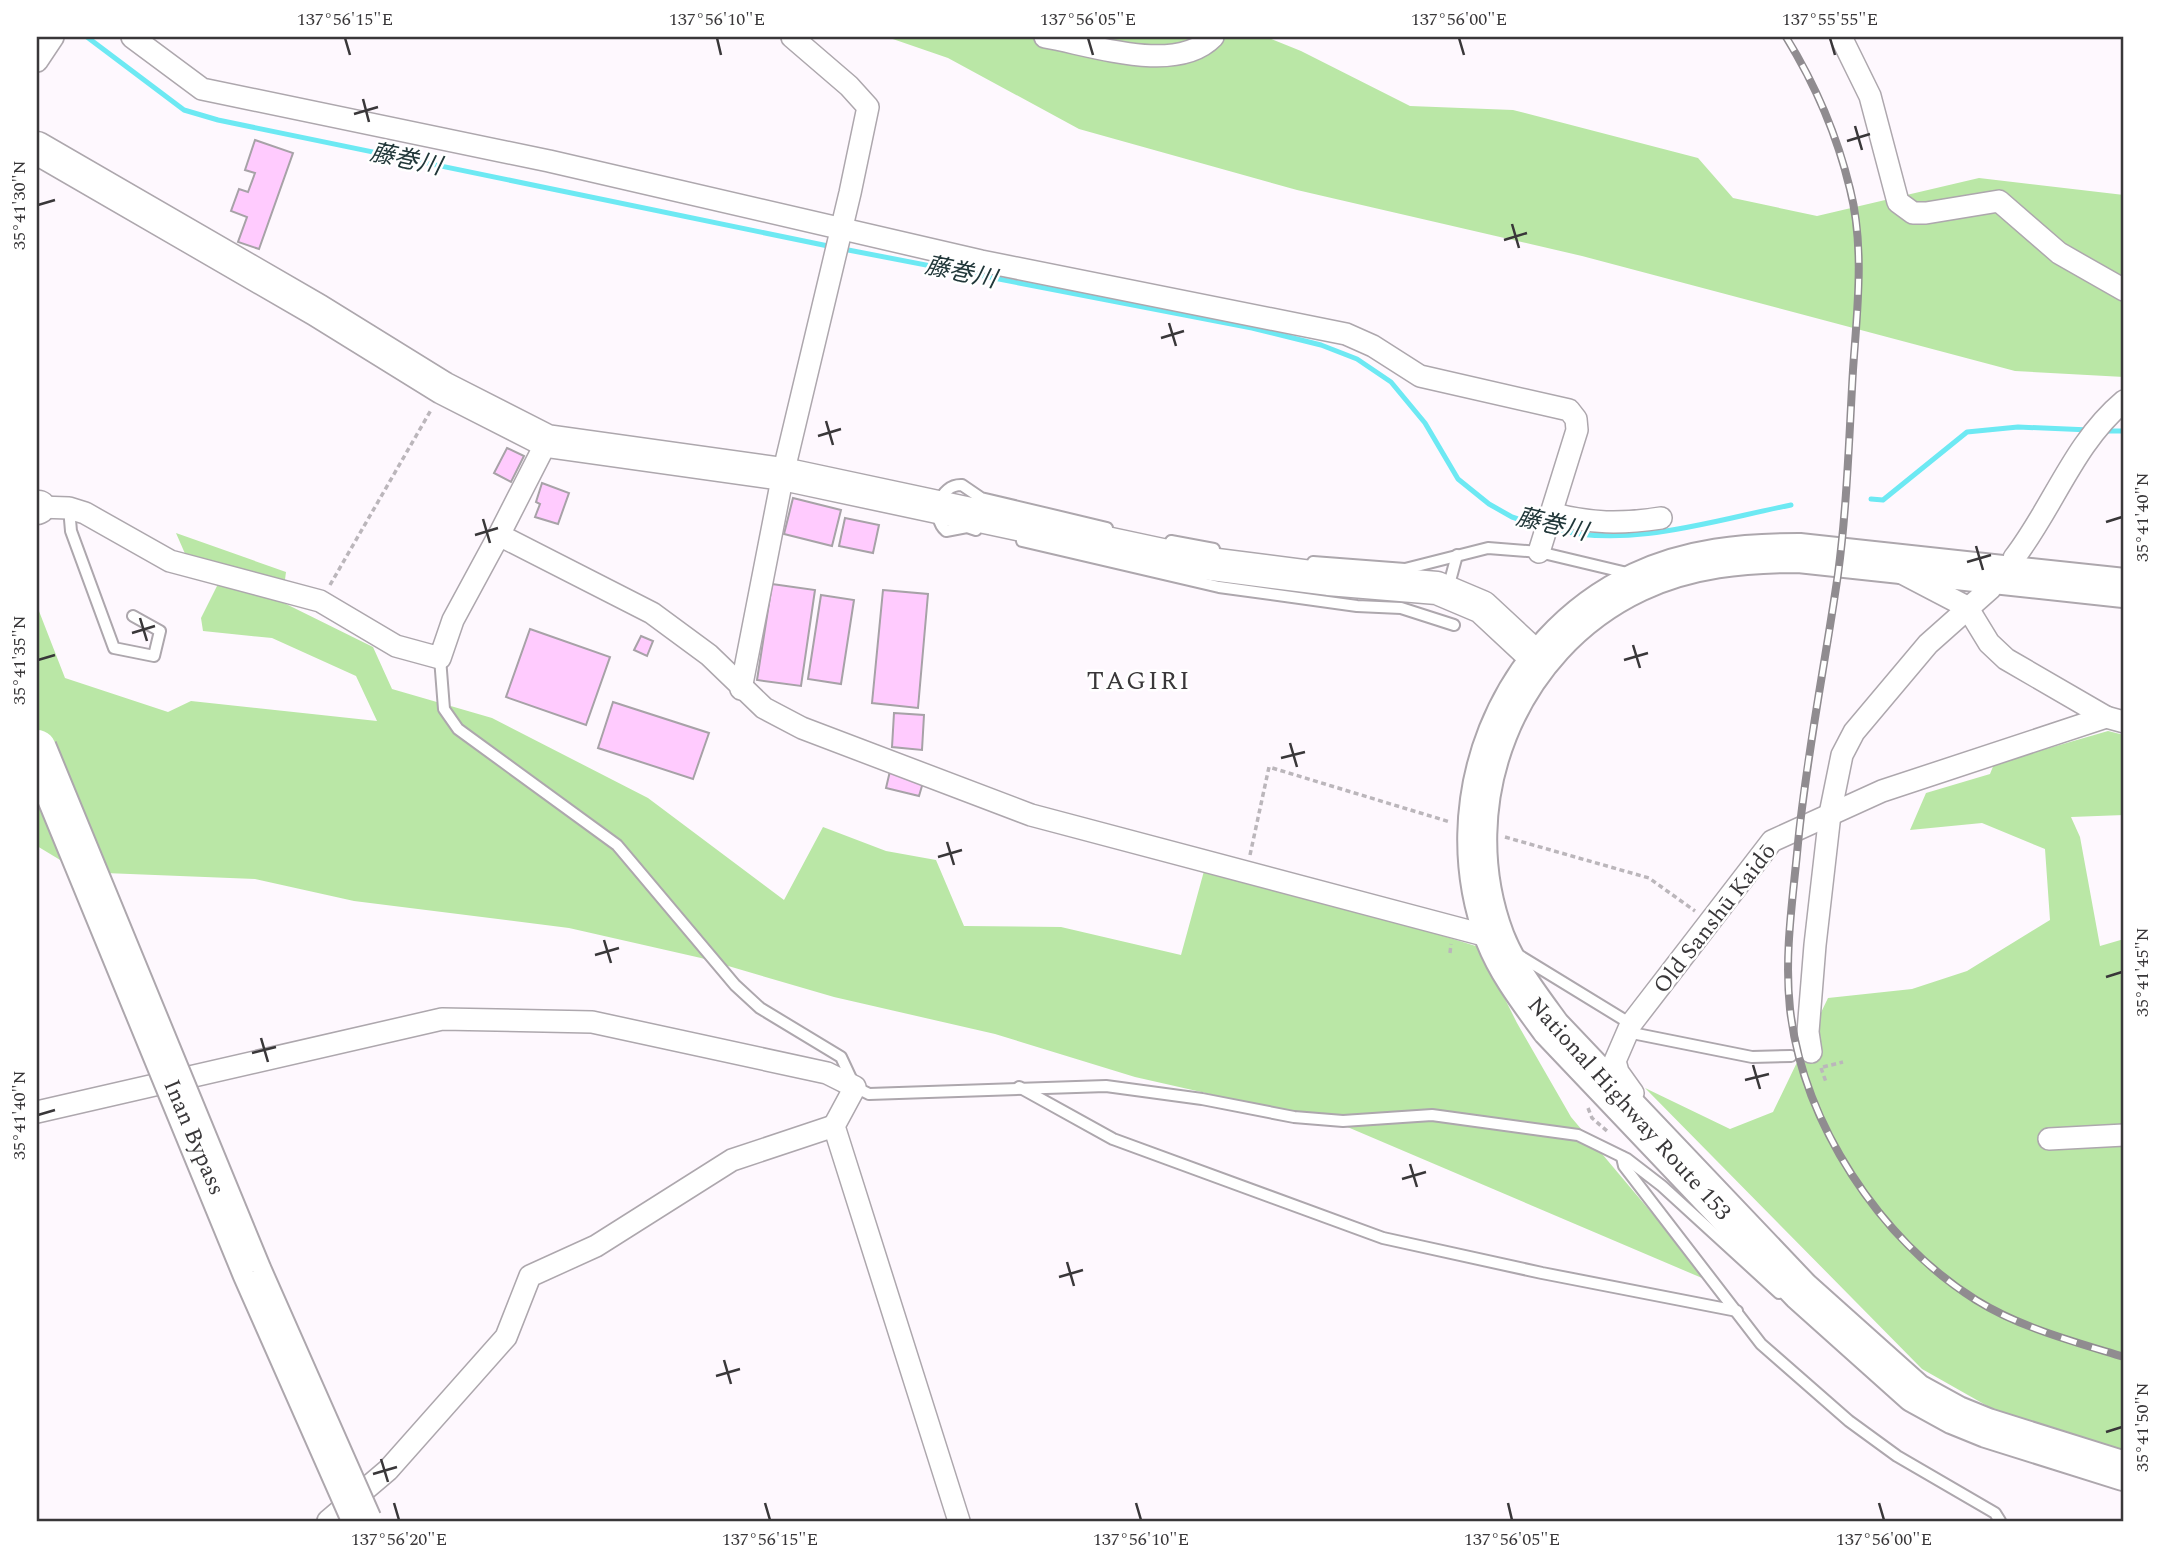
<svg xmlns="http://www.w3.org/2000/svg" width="2161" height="1558" font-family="Spectral,'Noto Sans JP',serif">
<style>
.green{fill:#bae7a6}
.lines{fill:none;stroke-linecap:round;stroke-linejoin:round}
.stream{stroke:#6de9f3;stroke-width:5}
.building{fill:#ffcbfe;stroke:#a7a2a7;stroke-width:2}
.lane-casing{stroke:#ada7ad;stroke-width:14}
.street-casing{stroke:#ada7ad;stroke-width:24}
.secondary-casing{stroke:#ada7ad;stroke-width:35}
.highway-casing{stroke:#ada7ad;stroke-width:42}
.path{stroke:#bbb6bb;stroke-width:3.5;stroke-dasharray:5 3.5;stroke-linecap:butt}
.lane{stroke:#fff;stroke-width:10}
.street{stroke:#fff;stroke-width:21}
.secondary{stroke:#fff;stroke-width:32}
.highway{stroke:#fff;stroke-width:38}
.rail-casing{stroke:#908c90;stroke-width:8}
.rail{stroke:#fff;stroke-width:5;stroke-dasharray:16;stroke-linecap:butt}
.highway-bridge-casing{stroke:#ada7ad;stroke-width:42;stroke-linecap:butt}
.highway-bridge{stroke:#fff;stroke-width:38}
.ticks{fill:none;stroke:#393739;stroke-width:2.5}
.labels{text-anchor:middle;stroke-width:5;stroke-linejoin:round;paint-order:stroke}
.street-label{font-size:23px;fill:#393739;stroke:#fff}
.water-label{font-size:24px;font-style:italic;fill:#213739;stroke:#fff}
.quarter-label{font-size:26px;letter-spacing:2px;fill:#393739;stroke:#fff}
.neatline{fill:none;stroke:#393739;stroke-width:2.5}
.ticks-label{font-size:18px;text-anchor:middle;fill:#393739}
</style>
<rect width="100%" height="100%" fill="#fef8fe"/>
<g class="green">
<polygon points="887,37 1266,37 1301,51 1410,106 1513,110 1698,158 1733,198 1817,216 1979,178 2124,195 2124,377 2015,371 1582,256 1297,190 1079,129 948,58"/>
<polygon points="176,533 286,572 282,602 373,647 392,689 492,718 648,798 784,900 823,827 886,851 936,860 964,926 1061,927 1181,955 1204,871 1336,903 1479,947 1517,1023 1571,1117 1709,1281 1338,1123 1135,1077 995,1034 834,997 701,958 569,928 354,901 255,879 80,872 37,846 37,606 65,678 168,712 191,701 377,721 356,676 272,638 203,631 201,618 218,584 193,572"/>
<polygon points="2108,731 2124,735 2124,815 2071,817 2080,837 2100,946 2124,939 2124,1453 2005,1416 1922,1369 1645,1088 1730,1129 1773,1112 1828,998 1912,989 1967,971 2050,920 2045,849 1982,823 1910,830 1926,793 1990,774 1994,764"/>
</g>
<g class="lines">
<g class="stream">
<polyline points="87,37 184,110 218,120 833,247"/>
<polyline points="843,249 1252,328 1321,345 1357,359 1391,382 1425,423 1458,479 1489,504 1512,517 1543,527"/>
<polyline points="2103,431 2124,431"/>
<polyline points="1871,499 1883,500 1967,432 2018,427 2090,430"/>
<path d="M1553 529C1630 549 1715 520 1791 505"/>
</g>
</g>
<g class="building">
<polygon points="255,140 293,153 259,249 238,242 247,217 231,211 239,189 248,192 255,173 245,170"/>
<polygon points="507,448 524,456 511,482 494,473"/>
<polygon points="542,483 569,493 558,524 535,517 540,504 536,502"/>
<polygon points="793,498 841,510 832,546 784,534"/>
<polygon points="845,518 879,525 873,553 839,546"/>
<polygon points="772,584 815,590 801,686 757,680"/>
<polygon points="883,590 928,594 918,708 872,703"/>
<polygon points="821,595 854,600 841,684 808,679"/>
<polygon points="530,629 610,657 586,725 506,697"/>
<polygon points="641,636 653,641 647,656 634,650"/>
<polygon points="613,702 709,733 693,779 598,748"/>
<polygon points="894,713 924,715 922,750 892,747"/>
<polygon points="890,771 924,779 919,796 886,788"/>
</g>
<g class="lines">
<g class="lane-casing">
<g id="lane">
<polyline points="69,508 71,531 114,648 154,656 160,631 133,616"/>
<path d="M976 530 967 527 946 531C930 517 939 484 962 485L981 498 1107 528"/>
<polyline points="1022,541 1219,587 1357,606 1401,608 1454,625"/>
<polyline points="1171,541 1214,549"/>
<polyline points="1313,562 1405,569 1488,548 1539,552 1623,572"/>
<polyline points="1450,581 1457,555"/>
<polyline points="440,658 444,709 458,729 617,845 735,985 760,1008 841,1057 855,1087 869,1094 1106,1086 1202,1099 1294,1117 1343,1121 1432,1115 1578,1135 1627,1159 1662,1186 1779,1293"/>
<polyline points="1515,953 1631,1024"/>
<polyline points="1627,1032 1752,1057 1791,1056"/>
<polyline points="1019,1087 1113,1139 1383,1238 1542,1273 1737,1311"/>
<polyline points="1622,1157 1624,1166 1761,1344 1849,1421 1897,1456 1995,1513 2000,1521"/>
</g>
</g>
<g class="street-casing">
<g id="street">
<polyline points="132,37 202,89 549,161 981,261 1346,334 1373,346 1420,376 1569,410 1576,419 1577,430 1539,552"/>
<path d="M1045 37C1092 45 1176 75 1213 37"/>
<polyline points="1841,37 1870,96 1898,202 1913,213 1926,213 1999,201 2059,253 2124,290"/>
<polyline points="37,61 53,37"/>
<polyline points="39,507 69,508 85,513 170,561 320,601 396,646 440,658 453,620 499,535 652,613 709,655 764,708 802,728 1031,815 1495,938"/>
<path d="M1551 513C1590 524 1622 524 1661 518"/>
<polyline points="499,535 547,441"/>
<path d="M2014 558C2054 506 2073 444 2124 401"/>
<polyline points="1900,572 1967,607 1989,643 2006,659 2106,717"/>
<polyline points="741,689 783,474 850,193 868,107 849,86 792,37"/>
<polyline points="1811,1052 1808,1032 1815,945 1830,814 1842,755 1854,732 1928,644 1991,588"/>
<polyline points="1633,1093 1618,1072 1615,1061 1631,1024 1772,841 1882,791 2106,717 2124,722"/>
<polyline points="37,1112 442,1019 592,1022 827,1073 855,1087 834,1126 959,1521"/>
<polyline points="2049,1139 2124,1135"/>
<polyline points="328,1521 388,1470 506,1337 530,1276 596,1246 732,1160 834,1126"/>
</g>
</g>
<g class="secondary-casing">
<g id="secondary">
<polyline points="37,148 317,310 443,388 547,441 783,474 1195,562 1328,579 1437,588 1482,607 1540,661"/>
<polyline points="37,508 39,507"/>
</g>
</g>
<g class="highway-casing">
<path id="highway" d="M2124 588 1799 553C1743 553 1689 558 1638 582 1506 644 1444 803 1495 938 1508 971 1530 999 1551 1028L1801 1291 1915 1393 1955 1415 1987 1428 2124 1471"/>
</g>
<g class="path">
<polyline points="330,585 431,410"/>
<polyline points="1505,837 1649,878 1695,911"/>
<polyline points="1250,855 1269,767 1450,822"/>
<polyline points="1450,953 1451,944"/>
<polyline points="1823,1067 1843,1062"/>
<polyline points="1821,1068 1826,1082"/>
<polyline points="1588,1108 1592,1118 1607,1131"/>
</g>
<use href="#lane" class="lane"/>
<use href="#street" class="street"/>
<use href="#secondary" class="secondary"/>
<use href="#highway" class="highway"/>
<g class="rail-casing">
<path id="rail" d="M1786 37C1815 84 1837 135 1850 189 1865 248 1857 311 1853 370 1849 438 1847 507 1838 574 1825 664 1807 753 1798 843 1793 899 1784 953 1790 1009 1803 1123 1880 1240 1976 1300 2021 1328 2075 1342 2124 1357"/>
</g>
<use href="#rail" class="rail"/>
<g class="highway-bridge-casing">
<polyline id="highway-bridge" points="37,749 252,1272 362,1521"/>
</g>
<use href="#highway-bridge" class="highway-bridge"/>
</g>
<path class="ticks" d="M345 38 350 55M717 38 721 55M1088 38 1093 55M1459 38 1464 55M1830 38 1835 55M363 99 369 122M354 114 378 107M1855 126 1862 150M1847 141 1870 134M38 205 55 200M1512 224 1519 248M1504 240 1527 233M1169 323 1176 346M1161 338 1184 331M826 421 833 445M818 436 841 429M483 519 490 543M2106 522 2122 517M475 535 498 528M1976 546 1983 570M1967 562 1991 555M140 618 147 641M132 633 155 626M1633 645 1640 668M38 660 55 655M1624 660 1648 653M1290 743 1297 767M1281 758 1305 752M947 842 954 865M938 857 962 850M604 940 611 963M595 955 619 948M2106 977 2122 972M261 1038 268 1062M252 1053 276 1047M1753 1065 1760 1089M1745 1080 1769 1074M38 1115 55 1110M1410 1164 1417 1187M1402 1179 1426 1172M1067 1262 1074 1286M1059 1277 1083 1270M724 1360 731 1384M716 1376 740 1369M2106 1432 2122 1427M381 1459 388 1482M373 1474 397 1467M394 1503 399 1520M765 1503 770 1520M1136 1503 1141 1520M1508 1503 1512 1520M1879 1503 1884 1520"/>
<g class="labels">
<g class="street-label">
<text transform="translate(1714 918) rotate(-52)" y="8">Old Sanshū Kaidō</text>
<text transform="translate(1630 1108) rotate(48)" y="8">National Highway Route 153</text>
<text transform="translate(195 1137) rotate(67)" y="8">Inan Bypass</text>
</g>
<g class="water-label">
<text transform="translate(406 159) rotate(12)" y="8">藤巻川</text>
<text transform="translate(961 272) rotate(12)" y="8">藤巻川</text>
<text transform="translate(1552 524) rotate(13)" y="8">藤巻川</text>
</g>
<g class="quarter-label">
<text x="1139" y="689">TAGIRI</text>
</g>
</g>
<rect width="2161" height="1558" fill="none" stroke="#ffffff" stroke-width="77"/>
<rect x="38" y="38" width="2084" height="1482" class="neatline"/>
<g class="ticks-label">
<text x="345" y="25">137°56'15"E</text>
<text x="717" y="25">137°56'10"E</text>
<text x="1088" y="25">137°56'05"E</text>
<text x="1459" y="25">137°56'00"E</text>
<text x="1830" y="25">137°55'55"E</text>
<text transform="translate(19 205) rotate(-90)" y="6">35°41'30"N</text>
<text transform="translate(2142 517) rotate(-90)" y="6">35°41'40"N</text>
<text transform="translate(19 660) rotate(-90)" y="6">35°41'35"N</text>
<text transform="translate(2142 972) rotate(-90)" y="6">35°41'45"N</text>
<text transform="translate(19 1115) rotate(-90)" y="6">35°41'40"N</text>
<text transform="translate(2142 1427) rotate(-90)" y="6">35°41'50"N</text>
<text x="399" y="1545">137°56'20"E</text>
<text x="770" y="1545">137°56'15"E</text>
<text x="1141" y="1545">137°56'10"E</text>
<text x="1512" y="1545">137°56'05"E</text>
<text x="1884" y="1545">137°56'00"E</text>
</g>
</svg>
